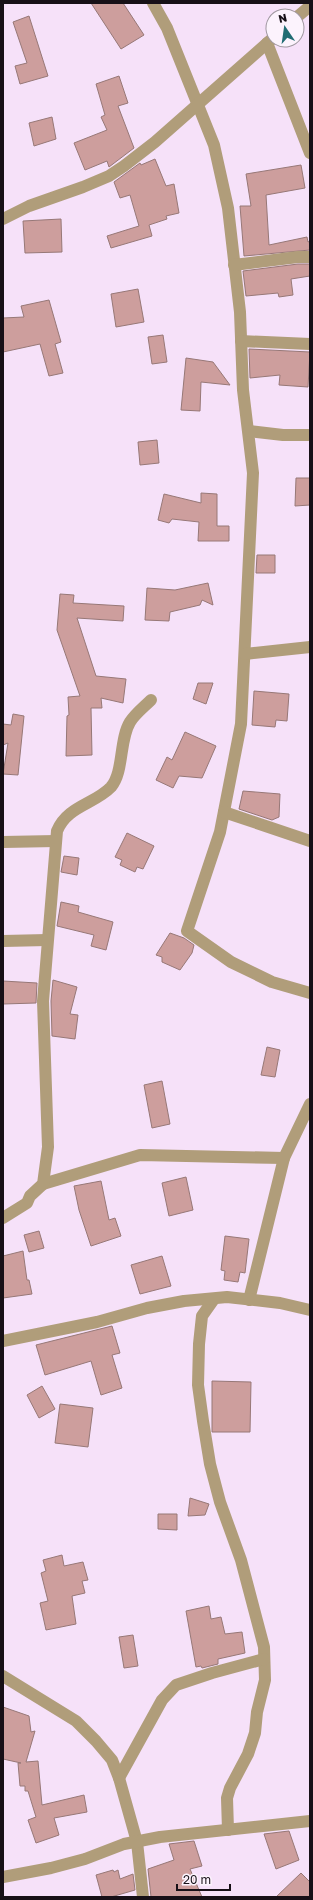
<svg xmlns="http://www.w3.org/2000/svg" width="313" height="1900" font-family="'Golos Text',sans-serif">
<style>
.building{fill:#cd9e9d;stroke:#977877}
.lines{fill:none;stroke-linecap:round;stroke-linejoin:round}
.street{stroke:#b09d7a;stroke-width:12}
</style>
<rect width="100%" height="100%" fill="#f6e1f9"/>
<g class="building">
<polygon points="91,3 123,3 144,35 121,49"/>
<polygon points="29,16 48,76 20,84 15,66 27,63 13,22"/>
<polygon points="119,76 128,103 118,106 134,148 109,167 107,161 85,170 74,143 107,130 101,117 105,115 96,84"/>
<polygon points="52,117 56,139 34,146 29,123"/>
<polygon points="155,159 166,186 174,184 179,213 166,216 167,219 149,225 152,236 111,248 107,236 139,226 130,195 120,198 114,182 140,163 141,165"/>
<polygon points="301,165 305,188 266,195 269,245 307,237 308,242 310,241 310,250 244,256 240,206 251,206 246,174"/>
<polygon points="61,219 62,252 25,253 23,221"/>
<polygon points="298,264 310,264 310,276 291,279 293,295 279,297 278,293 246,296 243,271"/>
<polygon points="138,289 144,322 116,327 111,294"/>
<polygon points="49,300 61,342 55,344 63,373 49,376 40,344 3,352 3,318 24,317 21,306"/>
<polygon points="163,335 167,362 152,364 148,337"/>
<polygon points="249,349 310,352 308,387 279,385 280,375 250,378"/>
<polygon points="186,358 213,362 230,385 201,382 200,411 181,410"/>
<polygon points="157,440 159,463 140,465 138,442"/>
<polygon points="296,478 310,478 310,505 295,506"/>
<polygon points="201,493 217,494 217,526 229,526 229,541 198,541 199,522 172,519 169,523 158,520 164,494 201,503"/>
<polygon points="257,555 275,555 275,573 256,573"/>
<polygon points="208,583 213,605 202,600 200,605 170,612 169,621 145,620 147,588 175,590"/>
<polygon points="60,594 74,595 73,603 124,606 123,621 77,618 96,676 126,679 123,703 101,698 102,708 91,708 92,755 66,756 67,716 69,715 68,697 80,696 57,630"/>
<polygon points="198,683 213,683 206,704 193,699"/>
<polygon points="254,691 289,694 287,721 276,720 275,727 252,725"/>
<polygon points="13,714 24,716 18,775 3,774 8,743 3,745 3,724 11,725"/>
<polygon points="185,732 216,746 202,778 179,776 173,788 156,780 167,757 172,760"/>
<polygon points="243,791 280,794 279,817 272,820 239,809"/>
<polygon points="127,833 154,846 143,869 137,867 135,872 120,865 122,860 115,857"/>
<polygon points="64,856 79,858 77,875 61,872"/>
<polygon points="61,902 79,906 78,912 113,922 106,950 91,946 94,935 57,926"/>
<polygon points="170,933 184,938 194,945 192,953 180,970 162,962 162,957 156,955"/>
<polygon points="53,980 77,987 70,1014 78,1015 75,1039 52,1036 51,1001"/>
<polygon points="3,981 37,983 36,1003 3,1004"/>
<polygon points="267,1047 280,1050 275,1077 261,1075"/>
<polygon points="162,1081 170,1124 152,1128 144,1085"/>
<polygon points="186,1177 193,1210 169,1216 162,1183"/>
<polygon points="101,1181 109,1220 115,1218 121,1236 91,1246 79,1210 74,1186"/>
<polygon points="39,1231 44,1248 29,1252 24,1235"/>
<polygon points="225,1236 249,1239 245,1273 240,1272 238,1282 224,1280 225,1271 221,1270"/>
<polygon points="23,1251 27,1280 29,1280 32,1294 3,1298 3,1256"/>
<polygon points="162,1256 171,1286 140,1294 131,1265"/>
<polygon points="112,1326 120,1353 112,1355 122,1388 101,1395 91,1361 45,1375 36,1345"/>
<polygon points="212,1381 251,1382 250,1432 212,1432"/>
<polygon points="42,1386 55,1409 39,1418 27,1395"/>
<polygon points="60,1404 93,1408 88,1447 55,1443"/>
<polygon points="190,1498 209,1504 205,1515 188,1516"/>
<polygon points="158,1514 177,1514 177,1530 158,1529"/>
<polygon points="62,1555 64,1566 83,1562 88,1580 82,1581 85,1593 72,1596 76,1624 46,1630 40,1603 48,1601 41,1573 46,1571 43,1560"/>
<polygon points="209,1606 211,1619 221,1617 225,1634 242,1632 245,1653 218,1659 218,1664 202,1668 201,1666 196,1667 186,1611"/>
<polygon points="133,1635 138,1666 124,1668 119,1637"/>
<polygon points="3,1707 29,1716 31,1732 35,1731 26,1762 38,1761 42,1805 84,1795 87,1812 54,1818 59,1835 36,1843 28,1820 36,1817 28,1791 25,1791 25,1786 20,1786 18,1763 21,1763 3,1759"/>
<polygon points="289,1831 299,1860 276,1869 264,1834"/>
<polygon points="194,1841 202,1866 190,1869 202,1897 151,1897 148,1869 174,1860 169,1844"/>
<polygon points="113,1870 114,1872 118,1870 120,1879 133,1874 135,1890 111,1897 102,1897 96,1875"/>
<polygon points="301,1873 310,1882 310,1897 276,1897"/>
</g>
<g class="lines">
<g class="street">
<polyline points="153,3 167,28 214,145 228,208 240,312 243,390 253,473 241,724 220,832 187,931 231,962 272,982 310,993"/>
<polyline points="297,17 310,6"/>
<polyline points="267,43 310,153"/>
<polyline points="3,219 29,206 83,187 109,176 124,166 155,142 273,38"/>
<polyline points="234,265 298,257 310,257"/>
<polyline points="241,341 310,344"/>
<polyline points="249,431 283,435 310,435"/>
<polyline points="245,654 310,647"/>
<polyline points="224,812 310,841"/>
<polyline points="3,842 56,841"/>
<polyline points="3,941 47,940"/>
<polyline points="43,1184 140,1155 284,1158"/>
<path d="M3 1218 27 1203 30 1196 43 1184 48 1147 43 1001 57 831C67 806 95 804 111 787 124 772 119 740 130 722 135 714 144 707 151 700"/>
<polyline points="214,1299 202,1316 199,1344 198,1385 203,1421 210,1464 220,1502 241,1560 264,1647 265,1680 257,1712 255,1733 248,1754 230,1788 227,1798 228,1830"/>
<polyline points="249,1300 284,1158 310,1104"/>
<polyline points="3,1341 97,1322 147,1308 184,1301 227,1297 280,1303 310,1310"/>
<polyline points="3,1676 76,1721 96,1741 112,1760 119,1778 137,1842 143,1897"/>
<polyline points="119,1778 162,1700 176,1685 212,1673 264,1659"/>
<polyline points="3,1877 51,1868 85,1859 124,1844 160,1837 310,1821"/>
</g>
</g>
<rect width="313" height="1900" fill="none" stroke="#171017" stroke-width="8"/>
<g transform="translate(285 28) rotate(347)"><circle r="19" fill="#fcf3fd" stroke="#a098a1"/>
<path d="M0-3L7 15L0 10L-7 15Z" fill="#216c73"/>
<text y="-6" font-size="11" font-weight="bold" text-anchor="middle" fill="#171017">N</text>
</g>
<path d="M177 1884v6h53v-6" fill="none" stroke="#171017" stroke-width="2"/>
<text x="183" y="1884" font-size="12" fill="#171017" stroke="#fcf3fd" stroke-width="3" paint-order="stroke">20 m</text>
</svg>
